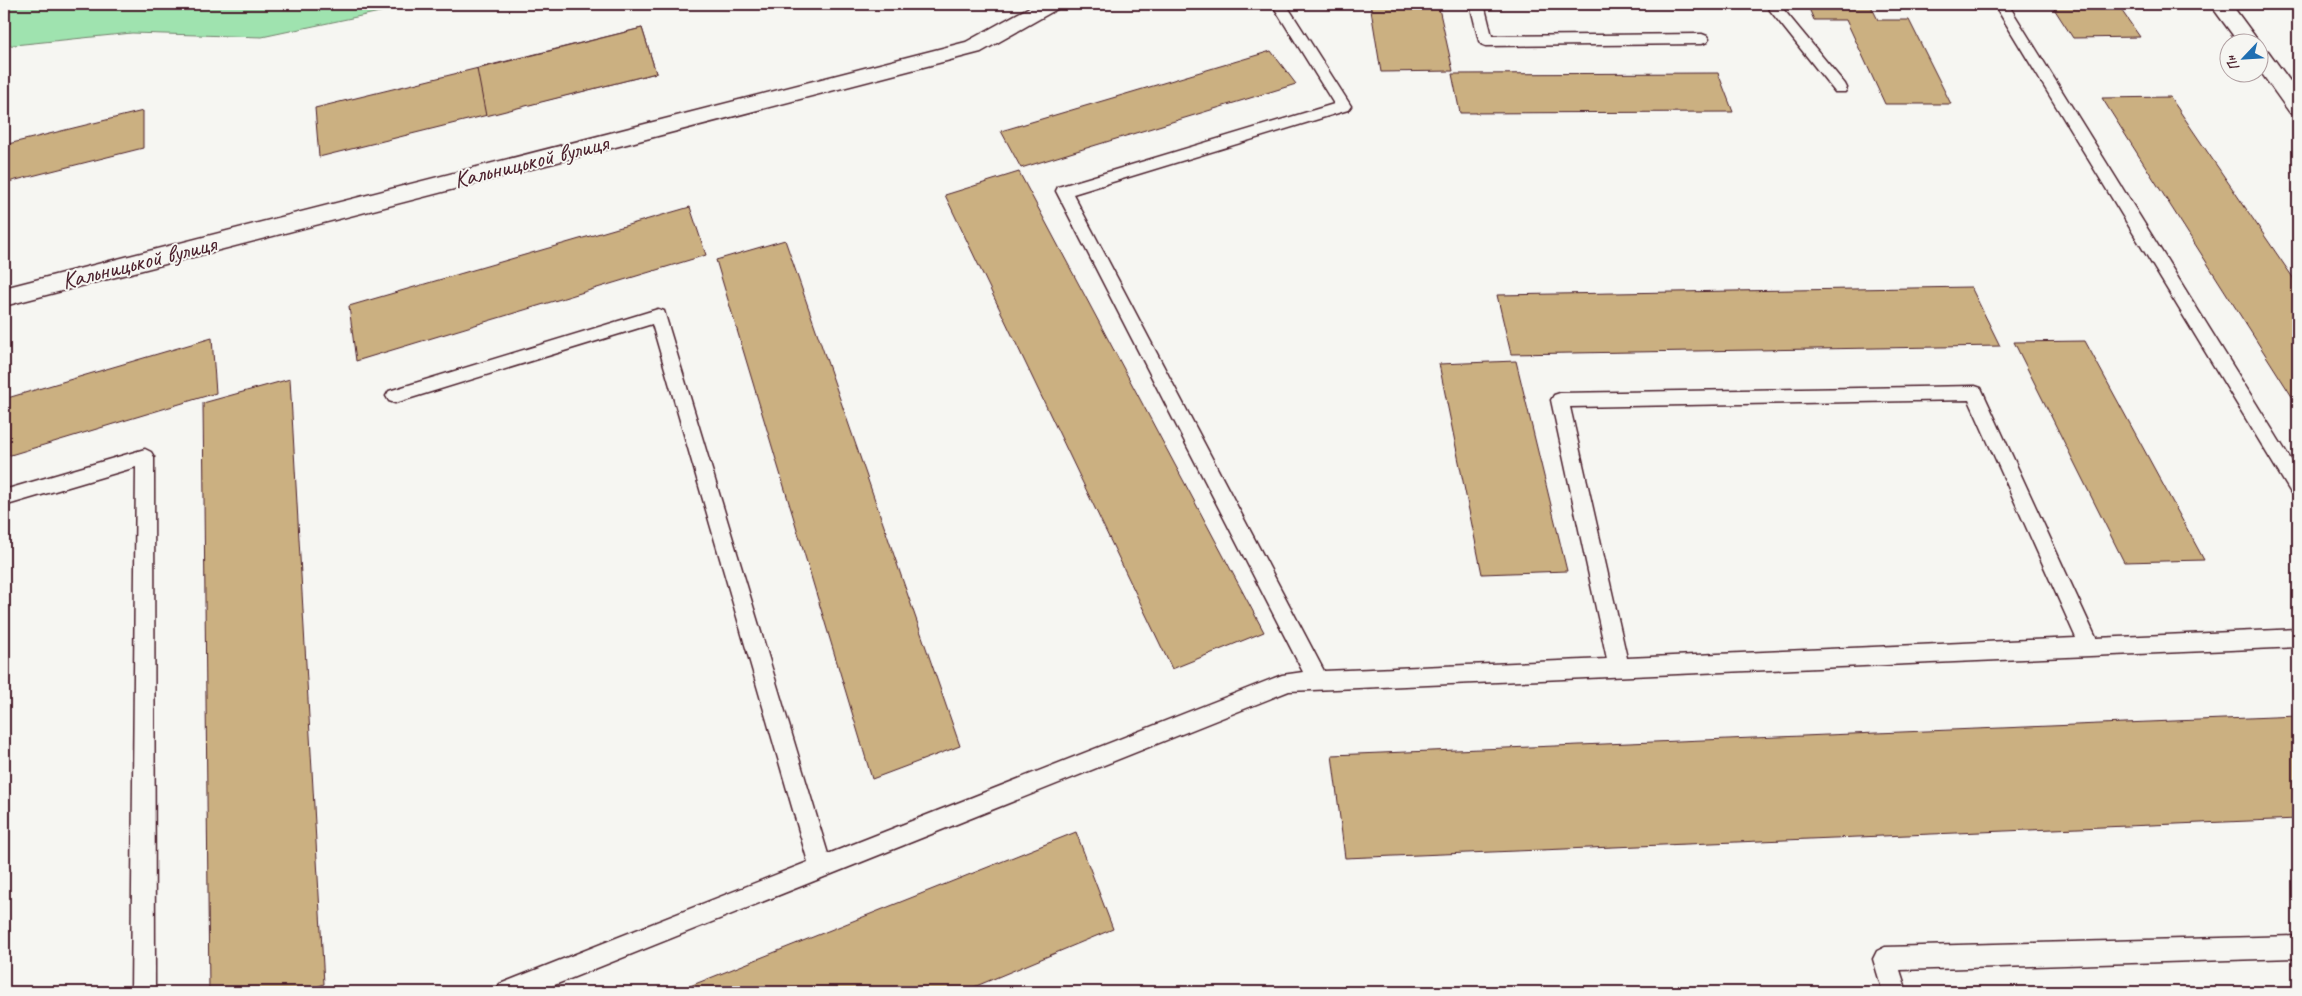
<svg xmlns="http://www.w3.org/2000/svg" width="2302" height="996" font-family="Caveat,sans-serif">
<style>
.green{fill:#9fe3af;stroke:#74816d}
.building{fill:#cbb081;stroke:#4a1f2b}
.lines{fill:none;stroke-linecap:round;stroke-linejoin:round}
.service-casing{stroke:#4a1f2b;stroke-width:3}
.minor-casing{stroke:#4a1f2b;stroke-width:3}
.tertiary-casing{stroke:#4a1f2b;stroke-width:3}
.service{fill:#f6f6f2;fill-rule:evenodd}
.minor{fill:#f6f6f2;fill-rule:evenodd}
.tertiary{fill:#f6f6f2;fill-rule:evenodd}
.labels{text-anchor:middle;stroke-width:4;stroke-linejoin:round;paint-order:stroke}
.street-label{font-size:24px;fill:#4a1f2b;stroke:#f6f6f2}
</style>
<rect width="100%" height="100%" fill="#f6f6f2"/>
<filter id="ink" filterUnits="userSpaceOnUse"><feTurbulence type="fractalNoise" baseFrequency=".02" numOctaves="2"/><feDisplacementMap in="SourceGraphic" scale="10" xChannelSelector="R" yChannelSelector="G"/><feConvolveMatrix kernelMatrix="1 2 1 2 8 2 1 2 1" color-interpolation-filters="sRGB"/></filter>
<g filter="url(#ink)">
<polygon class="green" points="4,4 409,4 408,6 262,37 132,33 4,46"/>
<g class="building">
<polygon points="1370,4 1438,4 1453,71 1381,72"/>
<polygon points="1807,4 1870,4 1878,20 1909,20 1951,104 1885,104 1846,20 1814,20"/>
<polygon points="2051,4 2117,4 2140,37 2073,38"/>
<polygon points="642,28 656,73 319,157 315,108"/>
<polygon points="642,28 656,73 486,116 477,69"/>
<polygon points="1271,51 1296,84 1021,168 1001,131"/>
<polygon points="1718,73 1733,112 1460,113 1452,74"/>
<polygon points="2170,97 2298,285 2298,406 2102,98"/>
<polygon points="143,111 143,148 4,183 4,145"/>
<polygon points="1019,172 1264,632 1172,669 945,195"/>
<polygon points="690,207 706,255 356,361 349,306"/>
<polygon points="785,240 960,746 872,779 716,260"/>
<polygon points="1971,287 2000,346 1511,354 1497,295"/>
<polygon points="212,338 216,393 4,457 4,399"/>
<polygon points="2085,341 2204,560 2124,562 2014,342"/>
<polygon points="1516,361 1567,571 1482,574 1439,364"/>
<polygon points="290,379 324,984 303,992 209,992 203,403"/>
<polygon points="2298,716 2298,819 1345,858 1332,755"/>
<polygon points="1076,832 1113,929 962,992 675,992"/>
</g>
<g class="lines">
<g class="service-casing">
<g id="service">
<path d="M1272 4H1286L1351 106 1348 110 1073 194 1324 671 1607 659 1551 400 1554 395 1560 393 1975 386 1981 388 2096 638 2298 629V647L1289 691 537 992H496L500 984 808 862 652 324 395 403 389 401 386 396 389 391 658 309 664 311 828 854 1282 675 1303 672 1056 191 1058 187 1334 104ZM1969 400 2076 638 1627 658 1570 407Z"/>
<polygon points="1470,4 1484,4 1492,36 1702,34 1707,36 1709,39 1707,42 1702,44 1486,46 1481,44 1479,41"/>
<polygon points="1765,4 1779,4 1845,84 1847,88 1845,92 1835,92"/>
<polygon points="1994,4 2008,4 2298,471 2298,495 2291,493"/>
<polygon points="145,449 151,452 154,457 155,992 131,992 136,467 4,506 4,490"/>
<polygon points="2298,936 2298,958 1900,970 1907,992 1883,992 1873,959 1877,951 1885,947"/>
</g>
</g>
<g class="minor-casing">
<g id="minor">
<polygon points="2210,4 2231,4 2259,42 2238,42"/>
<polygon points="2260,49 2268,51 2298,92 2298,115 2290,113 2260,71"/>
</g>
</g>
<g class="tertiary-casing">
<polygon id="tertiary" points="1035,4 1060,4 1057,9 981,52 4,306 4,288 966,42"/>
</g>
<use href="#service" class="service"/>
<use href="#minor" class="minor"/>
<use href="#tertiary" class="tertiary"/>
</g>
</g>
<g class="labels">
<g class="street-label">
<text transform="translate(531 161) rotate(-14)" y="8">Кальницькой вулиця</text>
<text transform="translate(139 262) rotate(-14)" y="8">Кальницькой вулиця</text>
</g>
</g>
<rect width="2302" height="996" fill="none" stroke="#f6f6f2" stroke-width="20"/>
<rect x="10" y="10" width="2282" height="976" fill="none" stroke="#4a1f2b" stroke-width="2" filter="url(#ink)"/>
<g transform="translate(2244 58) rotate(245)"><circle r="24" fill="#f6f6f2" stroke="#b1a0a2"/>
<path d="M0-4L9 19L0 12L-9 19Z" fill="#1f6fb2"/>
<text y="-8" font-size="14" font-weight="bold" text-anchor="middle" fill="#4a1f2b">Пн</text>
</g>
</svg>
